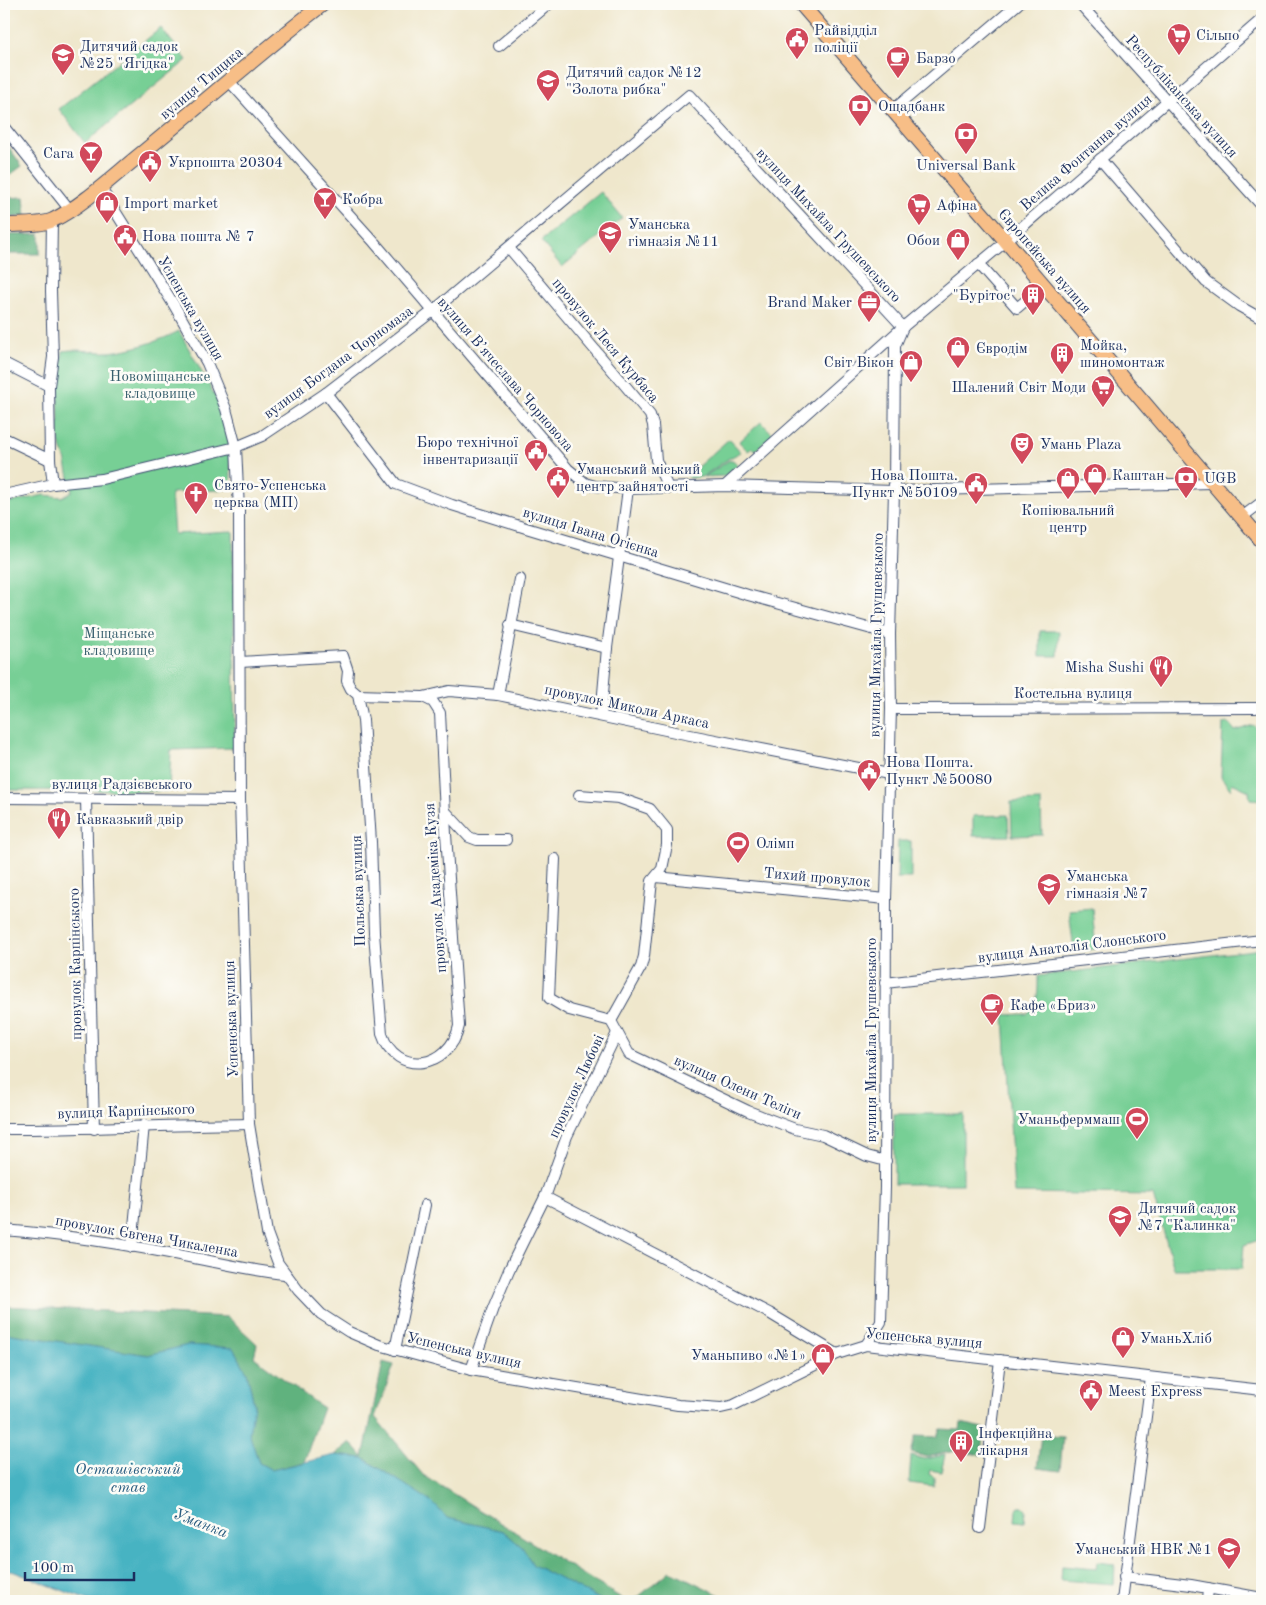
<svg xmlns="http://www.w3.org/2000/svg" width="1266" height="1605" font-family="'Old Standard TT',serif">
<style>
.green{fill:#77cf95;stroke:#497f7a}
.forest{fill:#61b27e;stroke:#3e706e}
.water{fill:#46b3c2;stroke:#307190}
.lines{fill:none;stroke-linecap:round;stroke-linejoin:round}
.minor-casing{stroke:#3b4b6e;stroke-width:12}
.major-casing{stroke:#3b4b6e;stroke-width:16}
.minor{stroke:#fff;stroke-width:10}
.major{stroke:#f7be87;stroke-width:14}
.labels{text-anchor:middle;stroke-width:5;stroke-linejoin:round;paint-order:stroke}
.poi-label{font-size:15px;fill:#1b2f5e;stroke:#fdfcf7;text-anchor:start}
.street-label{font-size:15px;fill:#1b2f5e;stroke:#fdfcf7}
.park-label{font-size:15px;fill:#375f6e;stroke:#fdfcf7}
.water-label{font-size:16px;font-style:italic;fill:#2a5d81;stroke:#fdfcf7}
</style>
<rect width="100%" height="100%" fill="#fdfcf7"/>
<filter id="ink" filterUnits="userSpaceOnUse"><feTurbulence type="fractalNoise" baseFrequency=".02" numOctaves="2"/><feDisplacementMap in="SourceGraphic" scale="10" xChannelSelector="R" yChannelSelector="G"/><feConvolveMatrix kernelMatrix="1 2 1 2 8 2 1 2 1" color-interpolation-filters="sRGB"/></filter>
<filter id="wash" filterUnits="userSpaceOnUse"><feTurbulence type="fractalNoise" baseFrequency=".0096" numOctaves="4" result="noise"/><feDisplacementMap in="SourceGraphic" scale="20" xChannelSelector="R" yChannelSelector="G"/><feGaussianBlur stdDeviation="1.12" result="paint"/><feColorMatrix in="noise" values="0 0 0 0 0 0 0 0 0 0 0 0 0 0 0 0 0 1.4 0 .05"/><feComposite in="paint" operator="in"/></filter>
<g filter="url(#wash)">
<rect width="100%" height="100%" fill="#efe7cc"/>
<g class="green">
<polygon points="161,28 187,60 85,143 59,109"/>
<polygon points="601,192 622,218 562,267 541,241"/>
<path d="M179 331 219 403 230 439 231 489 171 493 174 534 233 531 235 748 171 750 169 791 4 790V504L44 495 62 497 72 492 65 458 59 442 58 379 63 351C80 348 93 353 109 352 130 350 161 341 179 331Z"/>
<polygon points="761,422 773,434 756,450 752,448 748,451 739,442"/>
<polygon points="729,439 741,452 728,459 702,477 689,478 687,476"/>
<polygon points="733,460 738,465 724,476 704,477 728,461"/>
<polygon points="1040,631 1059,631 1058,656 1040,656"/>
<polygon points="1228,722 1235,731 1253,725 1262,733 1262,800 1250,799 1249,791 1232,783 1231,790 1221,777 1223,723"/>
<polygon points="1041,801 1042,835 1012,836 1011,802"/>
<polygon points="1008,815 1009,836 973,836 973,816"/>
<polygon points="898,841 911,841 911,878 897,878"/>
<polygon points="1092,908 1096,949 1074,952 1069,910"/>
<path d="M1262 949V1239L1244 1245 1242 1269H1174L1153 1195 1014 1193 1004 1015 1027 1014C1039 1003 1038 991 1038 976Z"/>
<rect x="894" y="1114" width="69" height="70"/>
<polygon points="945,1455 941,1472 930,1470 929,1474 934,1477 934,1486 909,1483 911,1456 925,1459"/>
<polygon points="1019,1507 1023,1507 1026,1510 1025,1522 1015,1521 1016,1510"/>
<polygon points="1097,1562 1115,1564 1114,1584 1061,1580 1062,1566 1096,1569"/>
</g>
<g class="forest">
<polygon points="4,140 22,166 6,178 4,176"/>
<polygon points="24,197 26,216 4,218 4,198"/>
<polygon points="40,234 40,254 4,254 4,235"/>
<polygon points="4,1306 228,1317 257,1344 254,1357 323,1408 304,1462 272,1470 259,1463 249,1433 254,1404 247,1372 233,1348 188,1345 148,1355 4,1333"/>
<polygon points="383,1362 394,1365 375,1417 423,1475 626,1601 603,1601 533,1565 522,1547 503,1531 447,1518 432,1502 363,1458 335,1455 350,1442 363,1457"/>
<polygon points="961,1423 984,1428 981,1455 955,1451 927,1457 911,1453 916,1436 937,1437 940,1429 960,1430"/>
<polygon points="1041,1435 1063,1437 1060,1471 1037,1468"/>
<polygon points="670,1571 675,1573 732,1601 633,1601"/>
</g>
<polygon class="water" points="4,1333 148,1355 188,1345 233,1348 247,1372 254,1405 249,1433 259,1463 272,1470 335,1455 363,1458 432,1502 447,1518 503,1531 522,1547 533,1565 603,1601 90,1601 4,1568"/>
</g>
<g filter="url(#ink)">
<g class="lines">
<g class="minor-casing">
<g id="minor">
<polyline points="1080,4 1262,206"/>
<polyline points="499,46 549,4"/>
<polyline points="229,81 374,242 568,469 585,483 595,486 628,489 725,486 894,491 1212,483"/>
<polyline points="893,110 1018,4"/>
<polyline points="4,127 70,210"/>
<polyline points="1100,159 1206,282 1239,306 1262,319"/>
<polyline points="100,187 174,305 207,363 226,409 236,447 239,510 240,800 249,1124 267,1233 278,1263 298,1290 321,1314 349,1332 379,1345 471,1370 678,1405 721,1408 734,1405 837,1354 866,1345 1262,1390"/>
<polyline points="52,220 51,291 53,357 49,386 50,460 53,484"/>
<polyline points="509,248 650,415 653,425 656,460 668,488"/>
<polyline points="978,264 1017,308 1044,285"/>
<polyline points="4,363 49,386"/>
<polyline points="326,393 396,484 452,505 526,528 748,595 890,634"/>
<polyline points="4,438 50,460"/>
<polyline points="725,486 903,327 999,247 1262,19"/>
<polyline points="4,495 53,484 102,479 236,447 262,436 326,393 433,311 689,95 903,327"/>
<polyline points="1242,517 1262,502"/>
<polyline points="510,625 607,648"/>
<path d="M240 662 343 656 348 671 347 681 351 689 358 695 363 720 371 842 374 933 382 1034C396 1077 450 1069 459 1026L446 834 440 713 433 702 423 697"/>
<polyline points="358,695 423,697 449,691 498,695 680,733 889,774"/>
<polyline points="498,695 520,579"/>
<polyline points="891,709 1256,708"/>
<polyline points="601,716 607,648 628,489"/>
<polyline points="579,795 619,798 650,809 667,830 667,845 662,869 652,881 644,956 641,967 611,1021 629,1054 748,1111 795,1129 823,1135 867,1156 886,1161"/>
<polyline points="4,798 240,800"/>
<polyline points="86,799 94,1129"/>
<polyline points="445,811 469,837 477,840 506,840"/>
<polyline points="555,859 549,998 569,1010 611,1021"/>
<polyline points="656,877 886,899"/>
<polyline points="885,983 1262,940"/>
<polyline points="617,1033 567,1136 545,1197 769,1313 837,1354"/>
<path d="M4 1129C86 1129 167 1125 249 1124"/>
<path d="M4 1230C67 1235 131 1245 194 1258 225 1264 254 1271 285 1274"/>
<polyline points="132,1247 144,1125"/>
<polyline points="866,1345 881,1322 885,1187 886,899 891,709 890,634 894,491 895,346 903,327"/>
<polyline points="395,1350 425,1205"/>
<polyline points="471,1370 493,1308 509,1270 545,1197"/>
<polyline points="980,1528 1000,1360"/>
<polyline points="1124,1577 1191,1585 1262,1598"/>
<polyline points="1122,1601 1151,1378"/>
<polyline points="1207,1601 1208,1588"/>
</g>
</g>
<g class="major-casing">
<g id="major">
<polyline points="801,4 1006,241 1262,541"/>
<path d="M4 225C19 224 39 226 53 220 81 207 116 174 141 154 202 104 261 52 323 4"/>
</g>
</g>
<use href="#minor" class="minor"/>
<use href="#major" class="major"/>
</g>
</g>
<defs>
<g id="supermarket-pin" transform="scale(1.25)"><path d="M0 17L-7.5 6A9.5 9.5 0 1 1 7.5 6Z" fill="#d1495b" stroke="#fdfcf7"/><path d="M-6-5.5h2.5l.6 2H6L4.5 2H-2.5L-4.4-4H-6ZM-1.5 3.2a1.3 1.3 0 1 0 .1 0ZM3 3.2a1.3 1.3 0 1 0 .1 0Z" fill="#fff"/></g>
<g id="civic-pin" transform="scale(1.25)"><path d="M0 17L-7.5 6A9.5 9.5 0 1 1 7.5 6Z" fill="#d1495b" stroke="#fdfcf7"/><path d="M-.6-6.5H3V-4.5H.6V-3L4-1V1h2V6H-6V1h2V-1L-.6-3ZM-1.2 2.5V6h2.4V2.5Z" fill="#fff"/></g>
<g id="school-pin" transform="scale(1.25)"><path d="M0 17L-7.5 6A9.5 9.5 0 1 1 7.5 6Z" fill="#d1495b" stroke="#fdfcf7"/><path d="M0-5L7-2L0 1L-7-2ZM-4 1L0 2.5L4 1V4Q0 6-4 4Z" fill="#fff"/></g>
<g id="cafe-pin" transform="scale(1.25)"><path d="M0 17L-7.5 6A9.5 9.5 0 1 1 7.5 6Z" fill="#d1495b" stroke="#fdfcf7"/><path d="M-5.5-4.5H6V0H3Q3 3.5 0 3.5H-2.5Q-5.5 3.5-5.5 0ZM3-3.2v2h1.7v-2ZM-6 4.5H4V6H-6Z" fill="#fff"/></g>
<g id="bank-pin" transform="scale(1.25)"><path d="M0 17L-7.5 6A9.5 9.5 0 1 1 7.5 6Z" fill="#d1495b" stroke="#fdfcf7"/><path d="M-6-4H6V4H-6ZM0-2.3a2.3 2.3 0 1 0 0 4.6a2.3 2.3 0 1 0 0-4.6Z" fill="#fff"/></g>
<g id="bar-pin" transform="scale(1.25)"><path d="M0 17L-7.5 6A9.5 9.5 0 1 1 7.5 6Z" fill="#d1495b" stroke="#fdfcf7"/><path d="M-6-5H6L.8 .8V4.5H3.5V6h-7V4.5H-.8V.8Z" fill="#fff"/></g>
<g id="shop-pin" transform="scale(1.25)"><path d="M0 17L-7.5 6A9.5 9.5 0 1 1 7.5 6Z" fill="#d1495b" stroke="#fdfcf7"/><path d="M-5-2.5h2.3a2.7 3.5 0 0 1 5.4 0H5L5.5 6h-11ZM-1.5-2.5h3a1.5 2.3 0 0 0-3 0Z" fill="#fff"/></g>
<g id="building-pin" transform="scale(1.25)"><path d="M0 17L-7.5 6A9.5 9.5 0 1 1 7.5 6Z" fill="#d1495b" stroke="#fdfcf7"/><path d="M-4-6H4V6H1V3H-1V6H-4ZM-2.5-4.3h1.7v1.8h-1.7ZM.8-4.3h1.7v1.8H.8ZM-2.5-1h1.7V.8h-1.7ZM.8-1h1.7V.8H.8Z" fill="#fff"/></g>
<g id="office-pin" transform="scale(1.25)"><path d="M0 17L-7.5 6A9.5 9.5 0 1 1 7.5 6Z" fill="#d1495b" stroke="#fdfcf7"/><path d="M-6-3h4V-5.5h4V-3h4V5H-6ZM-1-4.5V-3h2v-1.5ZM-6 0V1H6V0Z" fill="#fff"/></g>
<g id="theatre-pin" transform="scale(1.25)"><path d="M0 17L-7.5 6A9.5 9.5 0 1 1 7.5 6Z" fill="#d1495b" stroke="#fdfcf7"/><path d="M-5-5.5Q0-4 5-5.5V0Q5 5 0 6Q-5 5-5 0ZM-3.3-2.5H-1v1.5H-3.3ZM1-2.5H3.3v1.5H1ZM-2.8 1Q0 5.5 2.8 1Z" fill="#fff"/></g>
<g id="church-pin" transform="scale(1.25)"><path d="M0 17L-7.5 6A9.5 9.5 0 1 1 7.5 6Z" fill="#d1495b" stroke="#fdfcf7"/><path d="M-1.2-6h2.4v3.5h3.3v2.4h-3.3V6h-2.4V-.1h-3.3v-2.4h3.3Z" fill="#fff"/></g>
<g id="restaurant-pin" transform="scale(1.25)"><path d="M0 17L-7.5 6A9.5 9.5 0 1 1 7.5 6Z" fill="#d1495b" stroke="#fdfcf7"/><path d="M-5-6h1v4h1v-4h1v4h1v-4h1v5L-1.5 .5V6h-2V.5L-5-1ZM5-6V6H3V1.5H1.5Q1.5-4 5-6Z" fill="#fff"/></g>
<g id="stadium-pin" transform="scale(1.25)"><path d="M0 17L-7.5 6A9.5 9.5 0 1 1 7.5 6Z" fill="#d1495b" stroke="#fdfcf7"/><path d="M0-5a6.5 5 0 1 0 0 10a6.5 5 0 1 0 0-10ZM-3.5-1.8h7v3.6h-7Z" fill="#fff"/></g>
</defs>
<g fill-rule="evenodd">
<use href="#supermarket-pin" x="1179" y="35"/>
<use href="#civic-pin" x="797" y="39"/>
<use href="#school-pin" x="63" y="55"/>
<use href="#cafe-pin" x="898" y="58"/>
<use href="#school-pin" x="548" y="81"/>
<use href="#bank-pin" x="860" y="106"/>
<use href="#bank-pin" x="966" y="134"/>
<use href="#bar-pin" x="91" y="153"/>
<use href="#civic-pin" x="150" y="162"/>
<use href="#bar-pin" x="325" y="199"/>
<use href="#shop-pin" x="107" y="203"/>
<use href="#supermarket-pin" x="919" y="205"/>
<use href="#school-pin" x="610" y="233"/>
<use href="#civic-pin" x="125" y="236"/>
<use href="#shop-pin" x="958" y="240"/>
<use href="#building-pin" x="1033" y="295"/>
<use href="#office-pin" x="869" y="302"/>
<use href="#shop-pin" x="958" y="348"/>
<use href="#building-pin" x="1062" y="354"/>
<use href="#shop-pin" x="911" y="362"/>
<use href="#supermarket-pin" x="1103" y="387"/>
<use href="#theatre-pin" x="1022" y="444"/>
<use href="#civic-pin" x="536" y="451"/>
<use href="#shop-pin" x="1095" y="475"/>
<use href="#civic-pin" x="558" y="478"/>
<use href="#bank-pin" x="1186" y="478"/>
<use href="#shop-pin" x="1068" y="479"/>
<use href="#civic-pin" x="976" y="484"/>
<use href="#church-pin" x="196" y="494"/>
<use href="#restaurant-pin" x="1161" y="667"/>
<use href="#civic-pin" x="869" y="771"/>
<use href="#restaurant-pin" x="59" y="819"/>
<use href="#stadium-pin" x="738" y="843"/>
<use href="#school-pin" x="1049" y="885"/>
<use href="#cafe-pin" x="992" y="1005"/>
<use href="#stadium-pin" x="1137" y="1119"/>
<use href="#school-pin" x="1120" y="1217"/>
<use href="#shop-pin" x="1123" y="1338"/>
<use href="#shop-pin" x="823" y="1355"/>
<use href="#civic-pin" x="1091" y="1391"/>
<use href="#building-pin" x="961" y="1442"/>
<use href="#school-pin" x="1229" y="1549"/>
</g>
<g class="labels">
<g class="poi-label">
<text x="814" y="35">Райвідділ<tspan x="814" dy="17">поліції</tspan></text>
<text x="1196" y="40">Сільпо</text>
<text x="80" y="51">Дитячий садок<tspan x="80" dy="17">№25 "Ягідка"</tspan></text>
<text x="916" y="63">Барзо</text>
<text x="566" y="77">Дитячий садок №12<tspan x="566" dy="17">"Золота рибка"</tspan></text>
<text x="878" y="111">Ощадбанк</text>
<text x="74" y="158" text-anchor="end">Сага</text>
<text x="168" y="167">Укрпошта 20304</text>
<text x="966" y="170" text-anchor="middle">Universal Bank</text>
<text x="342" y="204">Кобра</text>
<text x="124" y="208">Import market</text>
<text x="936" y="210">Афіна</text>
<text x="628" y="229">Уманська<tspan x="628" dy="17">гімназія №11</tspan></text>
<text x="142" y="241">Нова пошта № 7</text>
<text x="940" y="245" text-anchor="end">Обои</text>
<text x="1016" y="300" text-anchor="end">"Бурітос"</text>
<text x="852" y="307" text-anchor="end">Brand Maker</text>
<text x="1080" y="350">Мойка,<tspan x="1080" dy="17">шиномонтаж</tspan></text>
<text x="976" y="353">Євродім</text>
<text x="894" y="367" text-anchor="end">Світ Вікон</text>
<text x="1086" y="392" text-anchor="end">Шалений Світ Моди</text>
<text x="518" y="447" text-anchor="end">Бюро технічної<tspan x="518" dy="17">інвентаризації</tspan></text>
<text x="1040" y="449">Умань Plaza</text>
<text x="576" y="474">Уманський міський<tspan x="576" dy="17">центр зайнятості</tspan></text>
<text x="958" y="480" text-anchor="end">Нова Пошта.<tspan x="958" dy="17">Пункт №50109</tspan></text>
<text x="1112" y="480">Каштан</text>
<text x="1204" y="483">UGB</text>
<text x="214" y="490">Свято-Успенська<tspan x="214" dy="17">церква (МП)</tspan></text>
<text x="1068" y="515" text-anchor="middle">Копіювальний<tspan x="1068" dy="17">центр</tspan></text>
<text x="1144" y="672" text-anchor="end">Мisha Sushi</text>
<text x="886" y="767">Нова Пошта.<tspan x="886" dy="17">Пункт №50080</tspan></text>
<text x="76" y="824">Кавказький двір</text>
<text x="756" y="848">Олімп</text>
<text x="1066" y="881">Уманська<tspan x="1066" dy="17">гімназія №7</tspan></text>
<text x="1010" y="1010">Кафе «Бриз»</text>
<text x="1120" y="1124" text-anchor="end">Уманьферммаш</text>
<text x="1138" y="1213">Дитячий садок<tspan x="1138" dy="17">№7 "Калинка"</tspan></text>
<text x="1140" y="1343">УманьХліб</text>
<text x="806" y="1360" text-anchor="end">Уманьпиво «№1»</text>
<text x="1108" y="1396">Meest Express</text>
<text x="978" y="1438">Інфекційна<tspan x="978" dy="17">лікарня</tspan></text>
<text x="1212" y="1554" text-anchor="end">Уманський НВК №1</text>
</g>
<g class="street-label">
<text transform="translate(201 83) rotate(-40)" y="5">вулиця Тищика</text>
<text transform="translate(1182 96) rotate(48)" y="5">Республіканська вулиця</text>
<text transform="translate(1086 152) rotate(-41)" y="5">Велика Фонтанна вулиця</text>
<text transform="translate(829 225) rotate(47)" y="5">вулиця Михайла Грушевського</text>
<text transform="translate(1045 261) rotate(49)" y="5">Європейська вулиця</text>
<text transform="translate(191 308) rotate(60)" y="5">Успенська вулиця</text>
<text transform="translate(606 340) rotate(50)" y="5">провулок Леся Курбаса</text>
<text transform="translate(338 362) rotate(-36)" y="5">вулиця Богдана Чорномаза</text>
<text transform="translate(506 374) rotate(49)" y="5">вулиця В’ячеслава Чорновола</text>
<text transform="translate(591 532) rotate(17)" y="5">вулиця Івана Огієнка</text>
<text transform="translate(876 635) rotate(-89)" y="5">вулиця Михайла Грушевського</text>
<text x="1073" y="698">Костельна вулиця</text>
<text transform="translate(627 706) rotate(12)" y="5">провулок Миколи Аркаса</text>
<text x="122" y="789">вулиця Радзієвського</text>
<text transform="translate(817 877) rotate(5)" y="5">Тихий провулок</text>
<text transform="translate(435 888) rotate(-94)" y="5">провулок Академіка Кузя</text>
<text transform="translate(358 891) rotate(-92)" y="5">Польська вулиця</text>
<text transform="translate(1072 946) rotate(-7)" y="5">вулиця Анатолія Слонського</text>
<text transform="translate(75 964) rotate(-91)" y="5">провулок Карпінського</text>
<text transform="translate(231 1019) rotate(-92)" y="5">Успенська вулиця</text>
<text transform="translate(871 1040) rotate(-90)" y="5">вулиця Михайла Грушевського</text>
<text transform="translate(576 1086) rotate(-65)" y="5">провулок Любові</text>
<text transform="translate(738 1087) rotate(24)" y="5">вулиця Олени Теліги</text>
<text transform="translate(126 1111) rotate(-2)" y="5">вулиця Карпінського</text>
<text transform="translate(147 1236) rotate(10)" y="5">провулок Євгена Чикаленка</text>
<text transform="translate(924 1338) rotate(5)" y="5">Успенська вулиця</text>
<text transform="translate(464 1350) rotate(13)" y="5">Успенська вулиця</text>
</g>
<g class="park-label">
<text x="160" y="381">Новоміщанське<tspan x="160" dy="17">кладовище</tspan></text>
<text x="119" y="638">Міщанське<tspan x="119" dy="17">кладовище</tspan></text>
</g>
<g class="water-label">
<text x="128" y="1474">Осташівський<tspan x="128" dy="18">став</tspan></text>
<text transform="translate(201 1522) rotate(21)" y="6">Уманка</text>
</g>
</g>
<rect width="1266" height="1605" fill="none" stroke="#fdfcf7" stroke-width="20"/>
<path d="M25 1572v8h109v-8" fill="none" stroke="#1b2f5e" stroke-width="2.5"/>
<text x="32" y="1572" font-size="15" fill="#1b2f5e" stroke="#fdfcf7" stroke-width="4" paint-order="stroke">100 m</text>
</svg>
